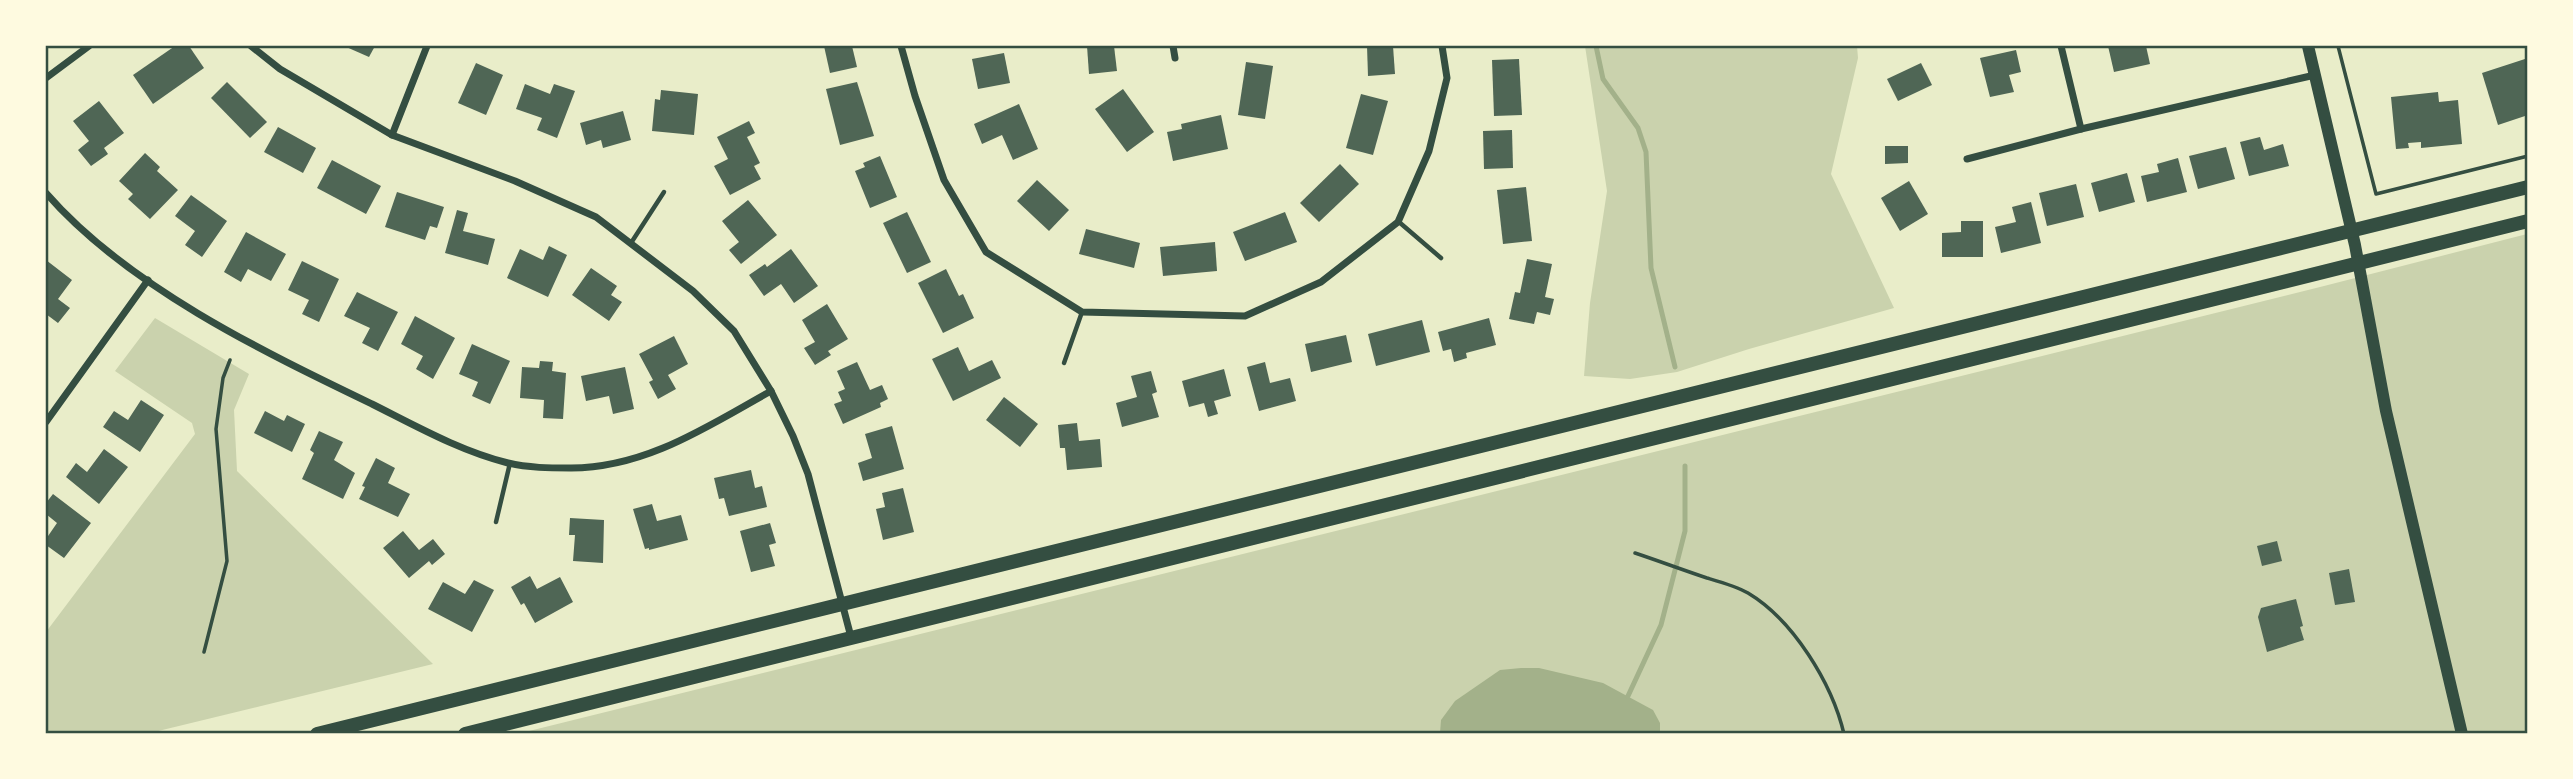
<svg xmlns="http://www.w3.org/2000/svg" width="2573" height="779" font-family="Cabin,sans-serif">
<style>
.green{fill:#cad2ad}
.water{fill:#a3b18a}
.lines{fill:none;stroke-linecap:round;stroke-linejoin:round}
.stream{stroke:#a3b18a;stroke-width:5}
.building{fill:#4f6655}
.path{stroke:#344e41;stroke-width:3.5}
.service{stroke:#344e41;stroke-width:4.5}
.minor{stroke:#344e41;stroke-width:7}
.tertiary{stroke:#344e41;stroke-width:12}
.primary{stroke:#344e41;stroke-width:14}
.neatline{fill:none;stroke:#344e41;stroke-width:2.5}
</style>
<rect width="100%" height="100%" fill="#e9edc9"/>
<g class="green">
<polygon points="1585,46 1857,46 1858,58 1831,174 1894,308 1749,349 1677,372 1630,379 1584,376 1590,303 1607,191"/>
<polygon points="2527,234 2527,733 517,734 2324,286"/>
<polygon points="155,318 249,374 234,410 237,471 433,664 150,733 46,733 46,632 195,434 192,423 115,371"/>
</g>
<polygon class="water" points="1521,668 1539,668 1603,683 1653,710 1660,723 1660,733 1440,733 1441,720 1455,701 1500,670"/>
<g class="lines">
<g class="stream">
<polyline points="1596,46 1603,79 1638,128 1646,152 1651,268 1675,367"/>
<polyline points="1628,696 1661,625 1685,531 1685,466"/>
</g>
</g>
<g class="building">
<polygon points="175,46 189,46 204,68 153,104 133,75"/>
<polygon points="344,46 375,46 369,57"/>
<polygon points="824,46 852,46 857,67 830,73"/>
<polygon points="1087,46 1114,46 1117,71 1089,74"/>
<polygon points="1367,46 1393,46 1395,74 1368,76"/>
<polygon points="2108,46 2146,46 2150,64 2114,72"/>
<polygon points="2016,50 2021,72 2009,75 2014,92 1990,97 1980,58"/>
<polygon points="1004,53 1010,83 978,89 972,59"/>
<polygon points="2528,58 2528,115 2498,125 2482,73"/>
<polygon points="1519,59 1522,115 1494,116 1492,60"/>
<polygon points="1246,62 1273,66 1265,119 1238,115"/>
<polygon points="476,63 503,75 486,115 458,103"/>
<polygon points="1921,63 1932,85 1898,101 1887,79"/>
<polygon points="227,82 267,122 250,138 211,98"/>
<polygon points="857,82 874,136 840,145 826,89"/>
<polygon points="525,84 550,94 554,84 575,91 557,138 537,130 542,118 516,109"/>
<polygon points="1123,89 1154,132 1127,152 1095,109"/>
<polygon points="661,90 698,94 694,135 652,131 655,99 660,100"/>
<polygon points="2438,92 2439,102 2458,100 2462,144 2421,148 2421,142 2408,143 2409,148 2396,149 2391,97"/>
<polygon points="1361,94 1388,101 1373,155 1346,148"/>
<polygon points="99,101 124,133 104,148 108,154 91,166 78,150 89,141 73,121"/>
<polygon points="1019,104 1038,149 1013,160 1002,135 982,144 974,124"/>
<polygon points="623,111 631,140 603,148 601,140 586,145 580,123"/>
<polygon points="1221,115 1228,149 1173,161 1167,132 1182,129 1181,124"/>
<polygon points="749,121 755,133 747,137 760,163 754,166 761,179 730,195 714,166 728,159 717,137"/>
<polygon points="278,127 316,148 303,173 264,152"/>
<polygon points="1512,130 1513,168 1484,169 1483,131"/>
<polygon points="2260,137 2264,150 2283,144 2289,166 2249,176 2240,142"/>
<polygon points="1885,146 1908,146 1908,163 1885,164"/>
<polygon points="2226,147 2235,179 2198,189 2189,156"/>
<polygon points="145,153 160,167 157,171 178,190 150,219 128,199 133,194 119,181"/>
<polygon points="880,156 897,197 870,208 855,171 865,167 863,163"/>
<polygon points="2178,158 2187,192 2147,202 2141,176 2159,172 2157,164"/>
<polygon points="332,160 381,186 366,214 317,188"/>
<polygon points="1340,164 1359,184 1319,222 1300,203"/>
<polygon points="2127,173 2135,202 2099,212 2091,183"/>
<polygon points="1037,180 1069,210 1049,231 1017,201"/>
<polygon points="1909,181 1928,214 1900,231 1881,198"/>
<polygon points="2076,184 2084,217 2047,226 2039,193"/>
<polygon points="1526,187 1532,241 1503,244 1497,190"/>
<polygon points="397,192 444,207 437,228 430,226 425,240 385,227"/>
<polygon points="191,195 227,221 202,257 185,245 195,231 175,216"/>
<polygon points="748,200 777,235 741,264 729,250 739,242 722,221"/>
<polygon points="2031,202 2041,243 2001,253 1995,227 2016,222 2012,207"/>
<polygon points="457,210 468,213 463,231 495,239 488,265 445,253"/>
<polygon points="907,212 931,262 907,273 883,223"/>
<polygon points="1285,212 1297,242 1245,261 1233,232"/>
<polygon points="1961,221 1983,221 1983,257 1942,257 1942,233 1961,232"/>
<polygon points="1086,229 1140,243 1134,268 1079,254"/>
<polygon points="246,232 286,254 271,281 248,269 241,282 224,272"/>
<polygon points="1215,242 1217,271 1163,276 1160,247"/>
<polygon points="549,246 567,255 548,297 507,278 520,249 543,260"/>
<polygon points="791,249 818,286 794,303 781,284 764,296 749,275 765,264 767,267"/>
<polygon points="1527,259 1552,264 1545,297 1554,299 1550,315 1537,312 1534,324 1509,319 1515,292 1520,293"/>
<polygon points="46,260 72,280 58,299 70,308 58,323 46,314"/>
<polygon points="302,261 339,279 319,322 302,314 309,300 288,290"/>
<polygon points="591,268 617,286 611,295 622,302 609,321 572,295"/>
<polygon points="946,269 959,296 963,294 974,318 943,333 918,283"/>
<polygon points="357,292 398,312 378,351 362,343 370,328 344,316"/>
<polygon points="827,304 848,339 828,351 831,355 815,365 804,348 815,342 802,320"/>
<polygon points="415,316 455,338 433,379 416,369 423,356 401,344"/>
<polygon points="1489,318 1496,345 1466,353 1467,358 1454,362 1451,349 1443,351 1438,332"/>
<polygon points="1422,320 1430,352 1376,366 1368,334"/>
<polygon points="1346,335 1352,362 1311,372 1305,344"/>
<polygon points="674,336 688,364 668,375 676,389 658,399 649,382 653,380 639,354"/>
<polygon points="472,344 510,361 490,404 472,396 478,382 459,374"/>
<polygon points="958,347 969,371 992,360 1001,378 953,401 932,359"/>
<polygon points="540,361 553,362 552,371 566,373 563,419 543,418 544,400 520,398 522,367 539,368"/>
<polygon points="857,362 870,390 882,385 888,399 880,403 881,407 843,424 834,404 842,401 838,392 845,389 837,371"/>
<polygon points="1265,362 1270,383 1290,378 1296,401 1259,411 1247,367"/>
<polygon points="625,367 634,409 613,414 609,396 586,401 581,376"/>
<polygon points="1224,369 1231,396 1214,401 1218,414 1208,417 1204,403 1189,407 1182,381"/>
<polygon points="1151,371 1157,392 1152,394 1159,417 1122,427 1116,403 1137,397 1131,376"/>
<polygon points="1004,397 1038,424 1020,447 986,420"/>
<polygon points="141,400 164,415 140,452 103,427 114,411 128,420"/>
<polygon points="265,411 284,421 287,415 305,424 292,452 254,433"/>
<polygon points="1077,423 1079,441 1100,439 1102,467 1067,470 1065,448 1060,448 1058,425"/>
<polygon points="892,426 904,469 863,481 858,463 872,458 865,434"/>
<polygon points="319,431 343,442 334,460 355,473 343,499 302,479 314,453 310,450"/>
<polygon points="104,449 128,467 99,504 66,477 76,463 87,472"/>
<polygon points="376,458 395,468 388,483 410,494 398,517 359,499 365,487 362,486"/>
<polygon points="751,470 755,488 762,486 767,507 729,516 724,498 719,499 714,478"/>
<polygon points="903,488 914,532 883,540 876,509 885,507 882,493"/>
<polygon points="53,494 91,523 64,558 46,545 46,539 57,523 46,514 46,503"/>
<polygon points="652,504 657,521 681,515 688,540 649,550 649,548 645,549 633,509"/>
<polygon points="570,518 604,520 603,563 573,561 575,535 569,535"/>
<polygon points="770,523 776,543 769,545 775,566 751,572 740,531"/>
<polygon points="403,531 419,550 433,539 445,554 432,565 429,561 409,578 383,548"/>
<polygon points="2277,541 2282,561 2262,566 2257,546"/>
<polygon points="2349,569 2355,602 2335,605 2329,573"/>
<polygon points="530,576 537,589 560,577 573,602 535,623 524,603 521,605 511,587"/>
<polygon points="474,580 494,590 472,632 428,609 443,582 465,594"/>
<polygon points="2296,599 2303,626 2300,627 2304,640 2267,652 2258,617 2261,608"/>
</g>
<g class="lines">
<g class="path">
<polyline points="2338,46 2376,194 2528,156"/>
<path d="M1635 553C1659 561 1683 570 1707 578 1721 582 1736 586 1748 593 1793 620 1832 683 1844 734"/>
<polyline points="204,652 227,561 216,429 223,378 230,360"/>
</g>
<g class="service">
<polyline points="1399,222 1441,258"/>
<polyline points="631,243 664,192"/>
<polyline points="1064,363 1082,312"/>
<polyline points="496,522 510,463"/>
</g>
<g class="minor">
<polyline points="251,46 280,69 392,135 515,181 596,217 693,291 734,331 771,391 793,436 808,474 851,637"/>
<polyline points="901,46 915,96 944,180 986,252 1082,312 1245,316 1321,282 1398,222 1429,151 1447,78 1442,46"/>
<polyline points="1173,46 1175,58"/>
<polyline points="2061,46 2081,129"/>
<polyline points="46,78 89,46"/>
<polyline points="392,135 427,46"/>
<polyline points="1967,159 2081,129 2315,75"/>
<path d="M46 193C127 286 262 351 372 404 416 426 460 451 508 463 528 468 550 468 571 468 646 468 708 426 771 391"/>
<polyline points="46,422 148,280"/>
</g>
<polyline class="tertiary" points="2308,46 2355,245 2386,411 2462,734"/>
<g class="primary">
<polyline points="317,734 2528,187"/>
<polyline points="465,734 2528,221"/>
</g>
</g>
<rect width="2573" height="779" fill="none" stroke="#fefae0" stroke-width="94"/>
<rect x="47" y="47" width="2479" height="685" class="neatline"/>
</svg>
